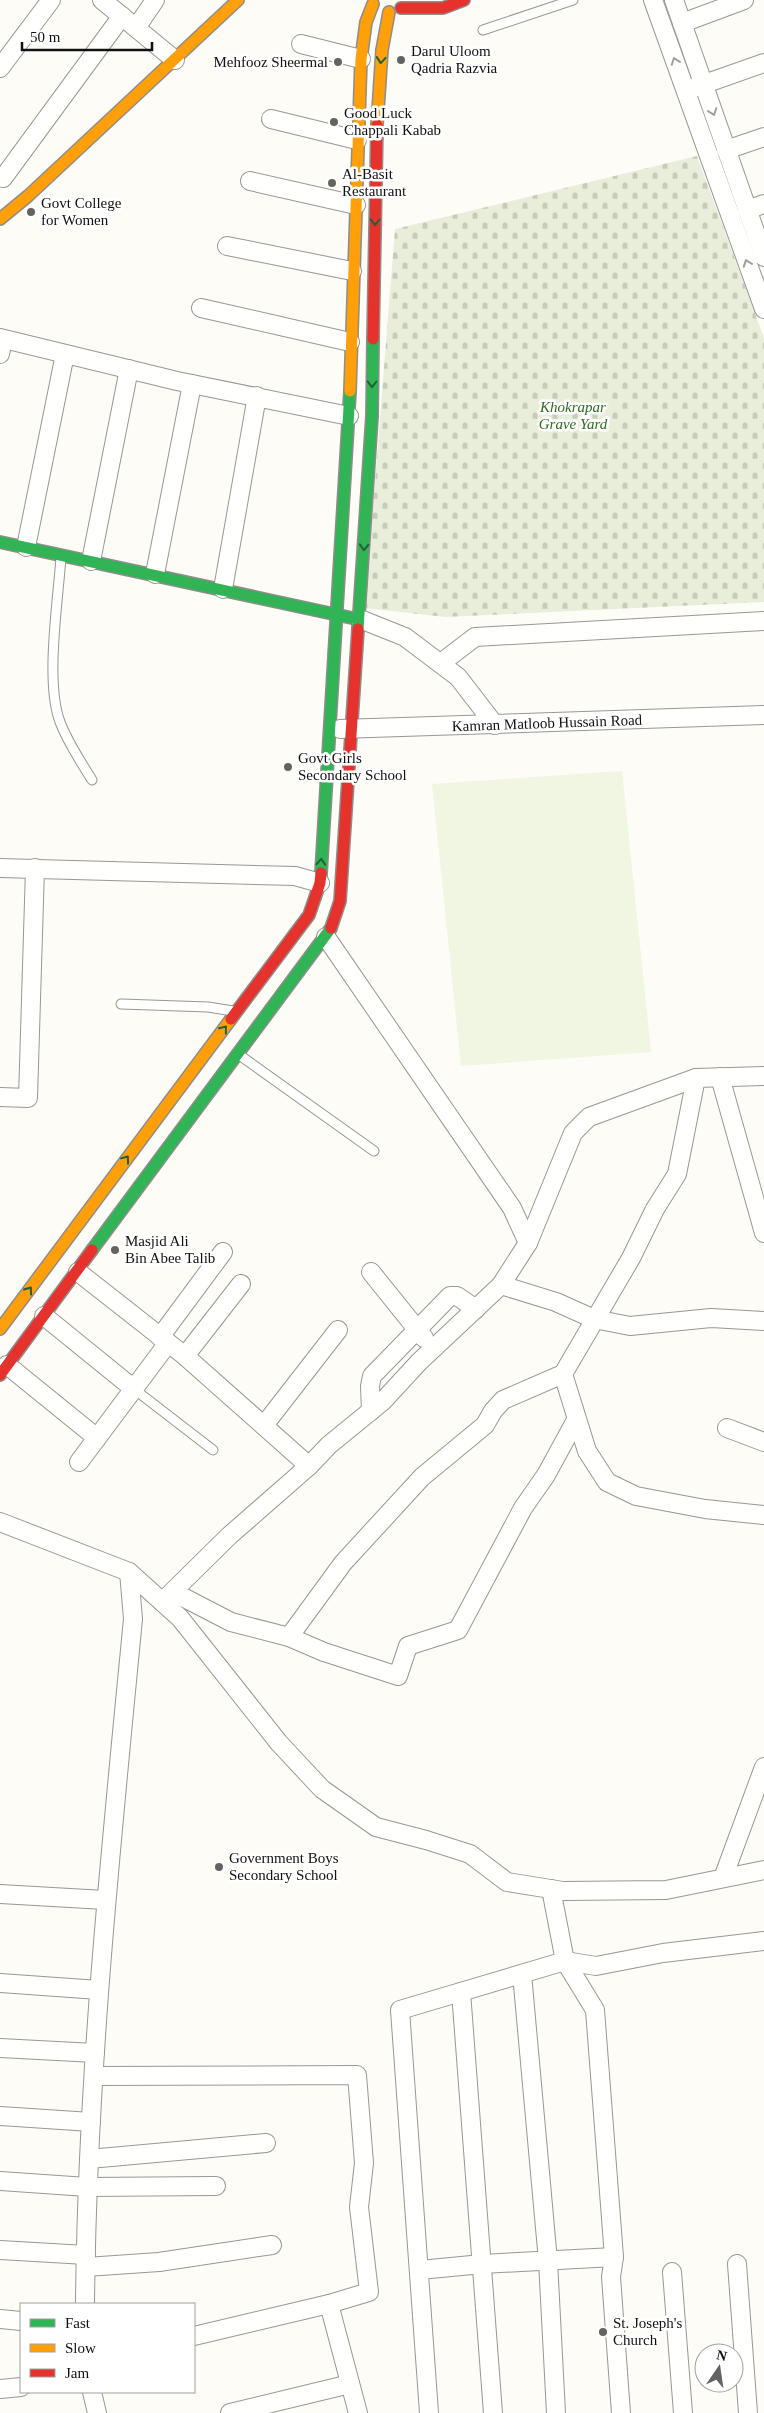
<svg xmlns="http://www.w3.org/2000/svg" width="764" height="2413" font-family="Georgia,serif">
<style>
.cemetery{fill:url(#cemetery-stones)}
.pitch{fill:#f0f6e1}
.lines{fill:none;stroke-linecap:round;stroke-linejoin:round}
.lane-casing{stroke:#979795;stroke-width:11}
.street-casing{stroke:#979795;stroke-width:20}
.fast-casing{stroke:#8e8d8b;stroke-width:14}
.slow-casing{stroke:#8e8d8b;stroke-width:14}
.jam-casing{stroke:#8e8d8b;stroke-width:14}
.lane{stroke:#fffffe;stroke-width:9}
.street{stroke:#fffffe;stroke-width:18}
.fast{stroke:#30b455;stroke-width:11}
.slow{stroke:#ff9f0a;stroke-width:11}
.jam{stroke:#e5322d;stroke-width:11}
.oneway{stroke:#206233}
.oneway2{stroke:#a0a09f}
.poi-dot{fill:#646362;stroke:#fff;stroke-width:2}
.labels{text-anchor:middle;stroke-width:5;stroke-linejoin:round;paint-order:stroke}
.poi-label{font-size:15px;fill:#111;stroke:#fff;text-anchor:start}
.park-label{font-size:15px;font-style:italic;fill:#2f6b1f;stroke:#fff}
.street-label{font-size:15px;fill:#111;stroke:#fff}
</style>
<defs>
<pattern id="cemetery-stones" width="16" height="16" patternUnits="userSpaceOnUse" patternTransform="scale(1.25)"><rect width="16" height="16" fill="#e9eedb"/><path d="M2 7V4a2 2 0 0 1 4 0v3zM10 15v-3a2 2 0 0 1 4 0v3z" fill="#c7cbbb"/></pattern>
</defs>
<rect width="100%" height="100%" fill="#fdfcf7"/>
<polygon class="cemetery" points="697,156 764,338 764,602 445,617 365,608 395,229"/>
<polygon class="pitch" points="622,771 651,1052 461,1066 432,784"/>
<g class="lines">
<g class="lane-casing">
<g id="lane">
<polyline points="483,30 573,0"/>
<path d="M61 557C58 602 45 682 60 722 68 743 81 762 92 780"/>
<polyline points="121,1004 208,1007 233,1011"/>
<polyline points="238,1054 374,1151"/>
<polyline points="134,1389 213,1450"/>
</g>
</g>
<g class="street-casing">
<g id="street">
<polyline points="102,0 175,60"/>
<polyline points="653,0 764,309"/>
<polyline points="674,0 764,257"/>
<polyline points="682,23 744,0"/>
<polyline points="136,28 155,0"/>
<polyline points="301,44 361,59"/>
<polyline points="0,68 51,0"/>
<polyline points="693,88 764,63"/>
<polyline points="271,119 357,140"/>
<polyline points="726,150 764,137"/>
<polyline points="3,178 122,16"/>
<polyline points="250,181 356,205"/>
<polyline points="747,210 764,204"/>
<polyline points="227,246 352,271"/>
<polyline points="201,308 350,342"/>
<polyline points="0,338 177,381 349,416"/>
<polyline points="0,354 3,339"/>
<polyline points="26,547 65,354"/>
<polyline points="91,561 129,369"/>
<polyline points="155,574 192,384"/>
<polyline points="223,589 257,396"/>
<polyline points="360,619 405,637 458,677 495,725"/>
<polyline points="441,663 475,637 764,621"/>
<polyline points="340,729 764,715"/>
<polyline points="0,868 295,876 320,883"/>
<polyline points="326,937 512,1208 528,1243"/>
<polyline points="720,1077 764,1233"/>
<polyline points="0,1097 28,1098 35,868"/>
<polyline points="78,1272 185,1356 309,1466"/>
<polyline points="371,1272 424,1338"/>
<polyline points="501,1285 556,1302 594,1319 630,1326 711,1318 764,1321"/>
<polyline points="44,1316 134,1389"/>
<polyline points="160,1337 223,1252"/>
<polyline points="185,1356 241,1284"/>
<polyline points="7,1365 97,1438"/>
<polyline points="563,1374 587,1451 607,1482 636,1496 705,1509 764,1515"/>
<polyline points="371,1411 370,1386 372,1376 450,1296 457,1296 476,1309"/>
<polyline points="265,1424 338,1330"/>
<polyline points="727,1428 764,1442"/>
<polyline points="79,1462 168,1343"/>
<polyline points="0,1522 129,1572 180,1618 279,1743 322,1789 376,1827 426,1840 470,1854 507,1882 563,1891 666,1890 764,1870"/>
<polyline points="173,1592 231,1622 289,1637 324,1652 398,1676 408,1646 458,1630 523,1508 546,1475 576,1420"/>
<polyline points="162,1602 229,1536 309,1466 329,1445 383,1401 419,1362 501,1285 528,1243 573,1133 589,1117 696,1078 764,1076"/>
<polyline points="289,1637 343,1563 422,1477 485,1425 493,1411 503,1400 563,1374 631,1258 655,1209 677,1174 696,1078"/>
<polyline points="723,1878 764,1767"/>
<polyline points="551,1889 565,1961 595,2010 614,2257 611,2277 621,2413"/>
<polyline points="0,1894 105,1900"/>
<polyline points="522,1974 548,2261 556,2413"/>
<polyline points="0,1983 99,1990"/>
<polyline points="461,1992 493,2413"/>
<polyline points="0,2048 95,2053"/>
<polyline points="94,2076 357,2075 364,2163 359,2207 369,2292 329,2304 194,2336"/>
<polyline points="0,2116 91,2122"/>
<polyline points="89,2159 266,2143"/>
<polyline points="0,2181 87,2187 216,2186"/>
<polyline points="0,2250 86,2255"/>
<polyline points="737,2264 748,2413"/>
<polyline points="86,2267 159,2262 272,2245"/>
<polyline points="420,2270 482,2264 614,2257"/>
<polyline points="672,2272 683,2413"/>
<path d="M85 2304C87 2075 111 1847 133 1619L129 1572"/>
<polyline points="329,2304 358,2413"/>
<polyline points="0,2319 21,2321"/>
<polyline points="0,2389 21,2387"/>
<polyline points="92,2392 97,2413"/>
<polyline points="230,2413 350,2384"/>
<polyline points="429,2413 400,2010 565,1961 596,1966 663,1953 764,1941"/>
</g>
</g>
<g class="fast-casing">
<g id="fast">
<polyline points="0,542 352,618"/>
<polyline points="358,629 372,416 373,339"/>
<polyline points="321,873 350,391"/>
<polyline points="92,1250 331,928"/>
</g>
</g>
<g class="slow-casing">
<g id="slow">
<polyline points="377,125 382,50 389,12"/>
<polyline points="0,219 28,196 238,0"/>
<polyline points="350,391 361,59 366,22 373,4"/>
<polyline points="0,1329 231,1019"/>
</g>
</g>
<g class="jam-casing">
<g id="jam">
<polyline points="401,8 443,8 464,0"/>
<polyline points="373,339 377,125"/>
<polyline points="331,928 340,901 358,629"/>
<polyline points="231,1019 309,915 320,883 321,873"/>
<polyline points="0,1375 92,1250"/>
</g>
</g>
<use href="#lane" class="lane"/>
<use href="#street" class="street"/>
<use href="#fast" class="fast"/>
<use href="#slow" class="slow"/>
<use href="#jam" class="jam"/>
</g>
<defs><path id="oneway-chevron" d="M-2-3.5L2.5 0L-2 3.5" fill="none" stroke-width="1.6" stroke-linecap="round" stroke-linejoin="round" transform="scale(1.25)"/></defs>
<g class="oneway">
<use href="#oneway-chevron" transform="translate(381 60) rotate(95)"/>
<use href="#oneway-chevron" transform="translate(375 222) rotate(91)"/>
<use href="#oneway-chevron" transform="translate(372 384) rotate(91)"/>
<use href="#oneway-chevron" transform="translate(364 547) rotate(93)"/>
<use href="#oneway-chevron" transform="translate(321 862) rotate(-86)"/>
<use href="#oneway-chevron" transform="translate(224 1029) rotate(-51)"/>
<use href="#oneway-chevron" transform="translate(126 1159) rotate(-53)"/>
<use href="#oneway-chevron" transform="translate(29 1290) rotate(-54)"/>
</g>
<g class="oneway2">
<use href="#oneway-chevron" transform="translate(675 61) rotate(-110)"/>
<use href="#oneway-chevron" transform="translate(713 112) rotate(71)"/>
<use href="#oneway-chevron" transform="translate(747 263) rotate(-110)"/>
</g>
<g class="poi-dot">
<circle cx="401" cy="60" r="5"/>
<circle cx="338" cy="62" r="5"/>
<circle cx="334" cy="122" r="5"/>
<circle cx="332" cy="183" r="5"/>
<circle cx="31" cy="212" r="5"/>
<circle cx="288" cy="767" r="5"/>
<circle cx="115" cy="1250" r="5"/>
<circle cx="219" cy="1867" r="5"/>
<circle cx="603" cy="2332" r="5"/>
</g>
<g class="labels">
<g class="poi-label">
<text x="411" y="56">Darul Uloom<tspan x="411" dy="17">Qadria Razvia</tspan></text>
<text x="328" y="67" text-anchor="end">Mehfooz Sheermal</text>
<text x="344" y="118">Good Luck<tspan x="344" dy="17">Chappali Kabab</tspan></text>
<text x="342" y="179">Al-Basit<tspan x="342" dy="17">Restaurant</tspan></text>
<text x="41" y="208">Govt College<tspan x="41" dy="17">for Women</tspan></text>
<text x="298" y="763">Govt Girls<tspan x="298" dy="17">Secondary School</tspan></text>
<text x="125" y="1246">Masjid Ali<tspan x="125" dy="17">Bin Abee Talib</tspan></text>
<text x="229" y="1863">Government Boys<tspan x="229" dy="17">Secondary School</tspan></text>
<text x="613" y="2328">St. Joseph's<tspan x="613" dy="17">Church</tspan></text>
</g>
<g class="park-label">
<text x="573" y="412">Khokrapar<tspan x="573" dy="17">Grave Yard</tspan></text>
</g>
<g class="street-label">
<text transform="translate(547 723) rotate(-2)" y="5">Kamran Matloob Hussain Road</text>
</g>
</g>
<rect x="20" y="2303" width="175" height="90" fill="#ffffff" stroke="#a0a0a0"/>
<rect x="30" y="2319" width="25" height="8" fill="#30b455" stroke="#a0a0a0"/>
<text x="65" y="2328" font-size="15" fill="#111111">Fast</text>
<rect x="30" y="2344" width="25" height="8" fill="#ff9f0a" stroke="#a0a0a0"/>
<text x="65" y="2353" font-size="15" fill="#111111">Slow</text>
<rect x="30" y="2369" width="25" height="8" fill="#e5322d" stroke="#a0a0a0"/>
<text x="65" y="2378" font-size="15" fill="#111111">Jam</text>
<g transform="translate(719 2368) rotate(13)"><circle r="24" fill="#ffffff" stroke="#a0a0a0"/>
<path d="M0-4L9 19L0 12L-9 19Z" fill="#646362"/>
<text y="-8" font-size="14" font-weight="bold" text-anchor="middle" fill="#111111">N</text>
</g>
<path d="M22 42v8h130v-8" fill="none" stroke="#111111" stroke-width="2.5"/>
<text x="30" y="42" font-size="15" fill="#111111" stroke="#ffffff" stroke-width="4" paint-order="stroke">50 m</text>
</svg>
